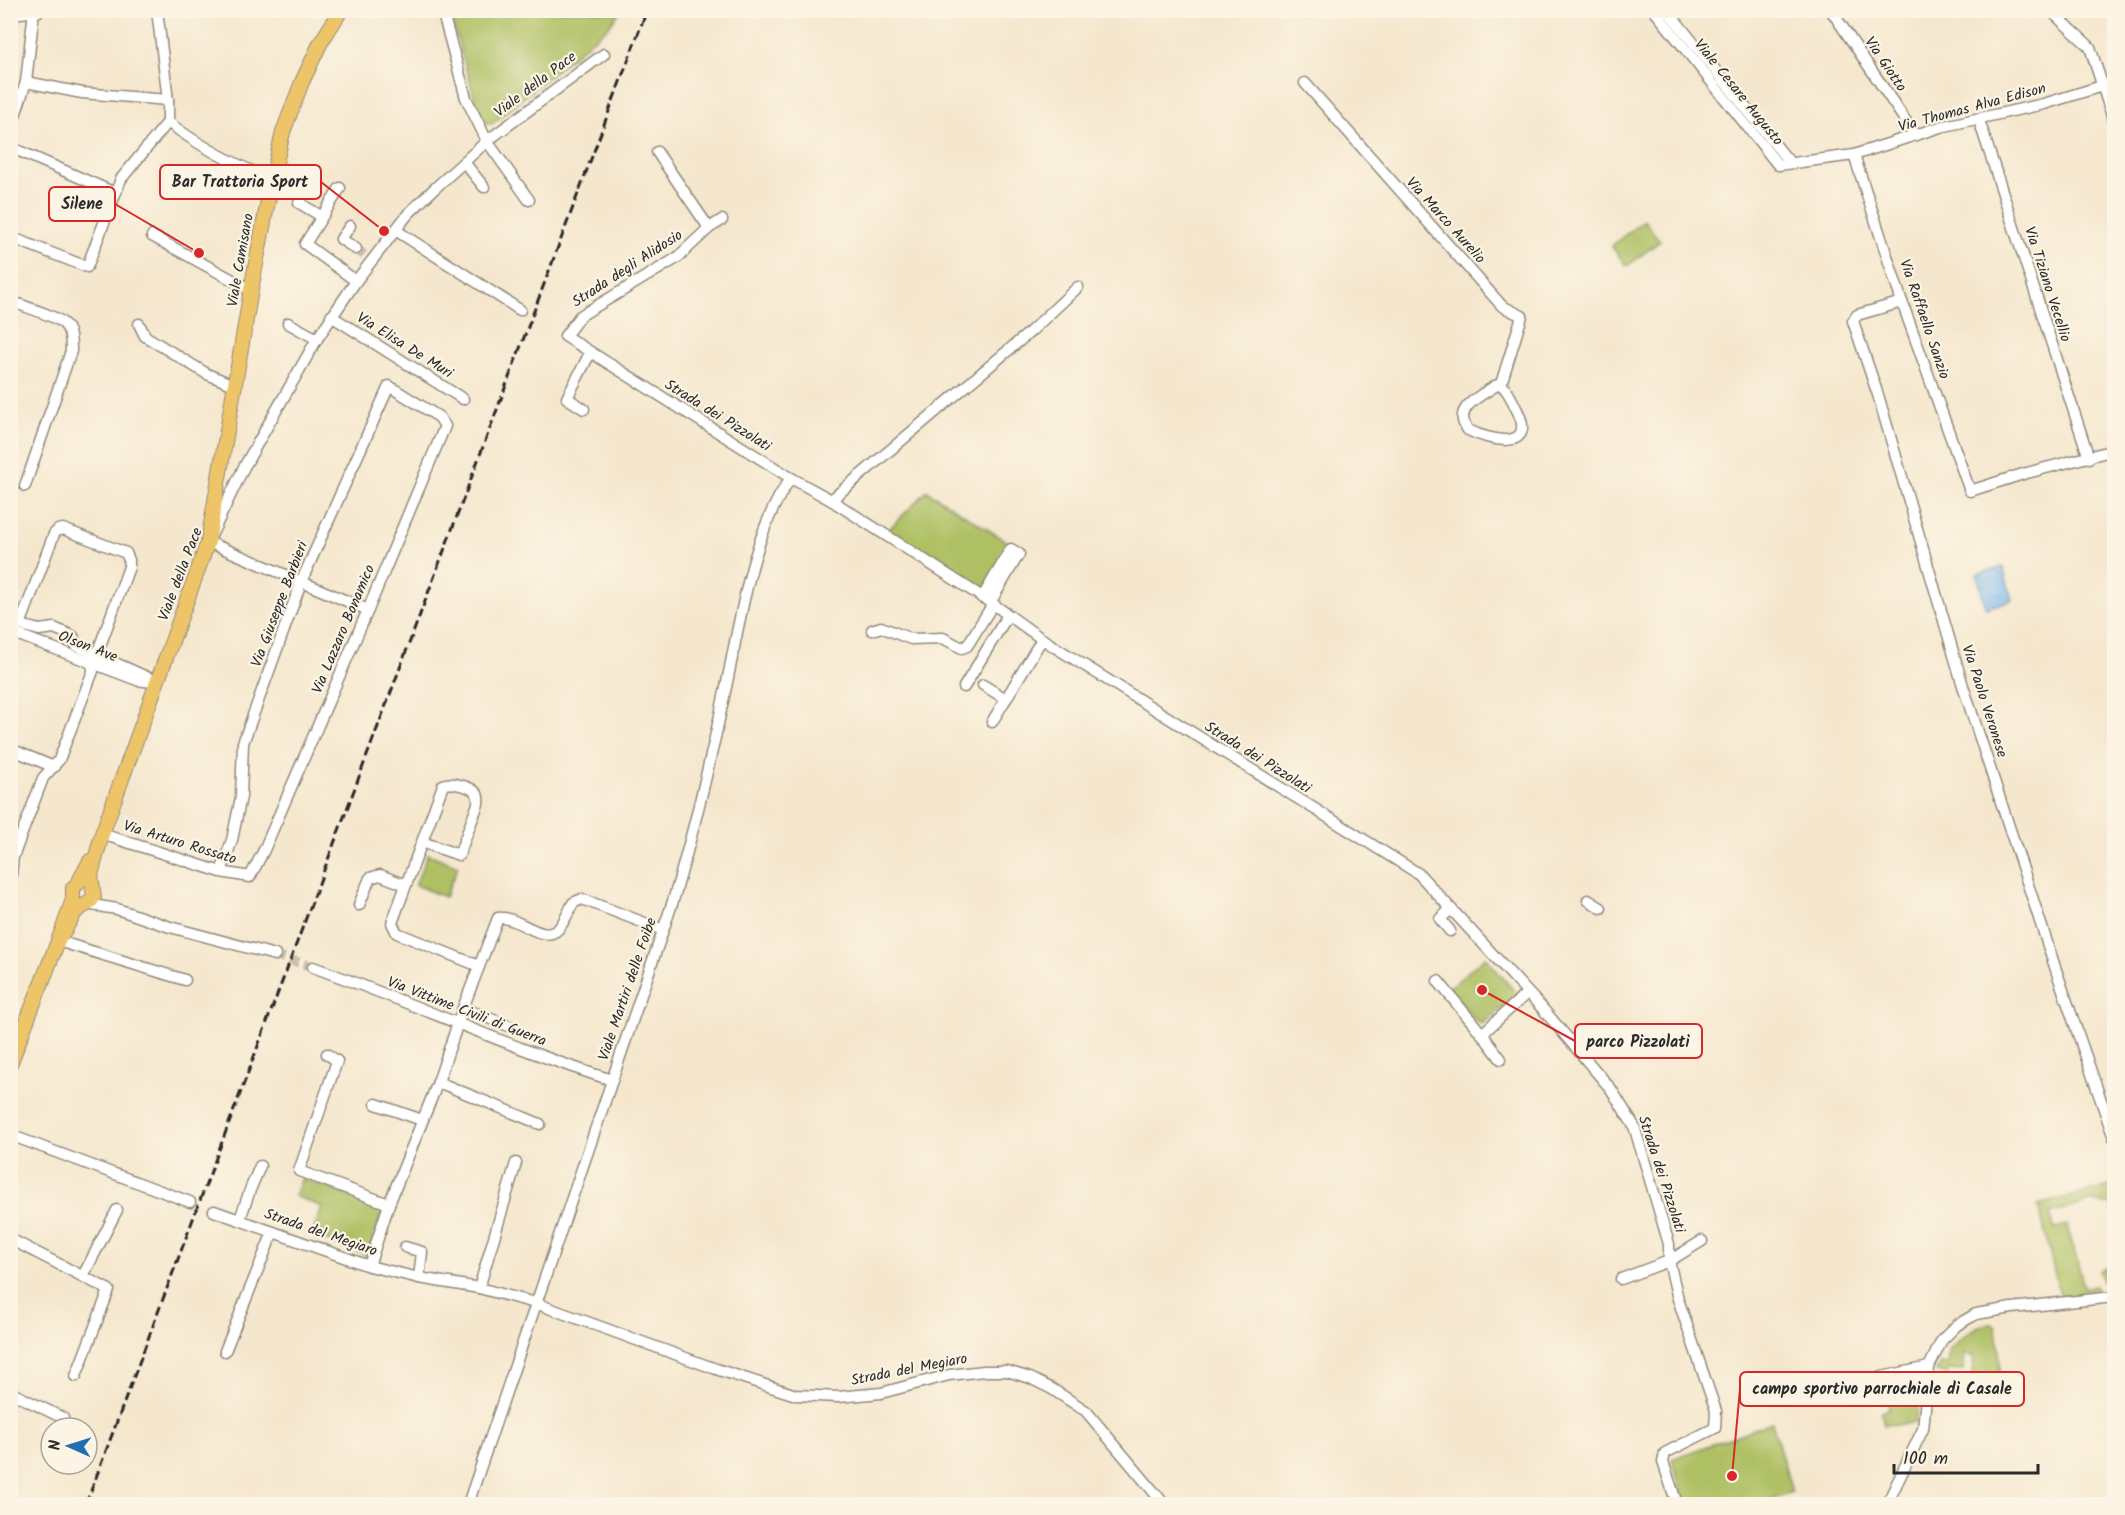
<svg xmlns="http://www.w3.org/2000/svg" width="2125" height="1515" font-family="Kalam,sans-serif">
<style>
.green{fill:#aec064;stroke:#6c7648;stroke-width:1.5}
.water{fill:url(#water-ripples);stroke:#54728e;stroke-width:1.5}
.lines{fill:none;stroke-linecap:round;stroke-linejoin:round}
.minor-tunnel{stroke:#cdc1ad;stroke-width:10;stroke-dasharray:10 5;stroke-linecap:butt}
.minor-casing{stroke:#90897c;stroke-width:13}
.major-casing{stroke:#90897c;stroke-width:16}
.minor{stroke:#fff;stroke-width:10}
.major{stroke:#eec469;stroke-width:14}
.rail{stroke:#2b2b2b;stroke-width:3;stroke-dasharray:9 4.5;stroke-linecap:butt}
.labels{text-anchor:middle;stroke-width:4.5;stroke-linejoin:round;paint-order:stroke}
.street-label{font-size:15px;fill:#2b2b2b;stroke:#fcf5e5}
.leader{fill:none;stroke:#d62828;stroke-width:2}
.callout-dot{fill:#d62828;stroke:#fcf5e5;stroke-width:2}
.callout{fill:#fcf5e5;stroke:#d62828;stroke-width:2}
.callout-label{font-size:16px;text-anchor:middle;font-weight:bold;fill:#2b2b2b}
</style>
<defs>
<pattern id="water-ripples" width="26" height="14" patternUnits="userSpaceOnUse" patternTransform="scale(1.5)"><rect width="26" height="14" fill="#7dbaf0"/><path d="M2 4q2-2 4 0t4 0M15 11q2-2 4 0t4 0" fill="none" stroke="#6797c3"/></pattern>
</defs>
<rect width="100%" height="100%" fill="#fcf5e5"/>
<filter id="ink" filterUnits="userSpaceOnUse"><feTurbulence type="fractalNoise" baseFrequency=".0167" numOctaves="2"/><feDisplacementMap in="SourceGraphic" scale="12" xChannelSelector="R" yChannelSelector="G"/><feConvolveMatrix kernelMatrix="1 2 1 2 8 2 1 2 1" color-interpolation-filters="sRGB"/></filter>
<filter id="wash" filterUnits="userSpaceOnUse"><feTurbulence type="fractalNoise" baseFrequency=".008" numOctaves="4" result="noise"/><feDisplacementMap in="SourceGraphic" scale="24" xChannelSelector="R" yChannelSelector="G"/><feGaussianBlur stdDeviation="1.35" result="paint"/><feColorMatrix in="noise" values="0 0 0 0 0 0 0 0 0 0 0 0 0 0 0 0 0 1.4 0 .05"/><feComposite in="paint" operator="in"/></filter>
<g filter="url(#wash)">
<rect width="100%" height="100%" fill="#f5e7cd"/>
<g class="green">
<polygon points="449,11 620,11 609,26 492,124 482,123"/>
<polygon points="1644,220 1660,241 1627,266 1611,246"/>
<polygon points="927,491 1011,544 983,591 887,531"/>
<polygon points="428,854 458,866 445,897 415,885"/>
<polygon points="1485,957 1515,992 1511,1001 1482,1024 1475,1020 1449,988"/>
<polygon points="302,1178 384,1208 367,1255 312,1235 322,1207 295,1196"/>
<polygon points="2114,1185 2114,1208 2109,1204 2095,1203 2094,1201 2050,1214 2054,1229 2067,1225 2085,1289 2095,1286 2098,1295 2061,1299 2038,1205"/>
<polygon points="2107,1267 2108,1270 2114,1268 2114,1293 2106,1294 2099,1271"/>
<path d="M1992 1323 1996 1328C1997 1339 2005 1380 1996 1386 1991 1390 1979 1386 1972 1384L1971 1381 1974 1356 1965 1355 1963 1370 1949 1369 1948 1374 1936 1372 1940 1364H1948V1351C1961 1339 1973 1325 1992 1323Z"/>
<polygon points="1923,1373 1924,1374 1915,1423 1884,1425 1881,1412 1889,1409 1883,1381"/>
<polygon points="1772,1422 1792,1492 1756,1504 1684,1504 1672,1459"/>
</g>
<polygon class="water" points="2003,567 2012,600 1986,608 1977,574"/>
</g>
<g filter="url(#ink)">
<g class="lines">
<g class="minor-tunnel">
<polyline points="356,249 364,255"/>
<polyline points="275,955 313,967"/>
</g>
<g class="minor-casing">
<g id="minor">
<polyline points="157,10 168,100 168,122"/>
<polyline points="442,10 466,98 487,141 529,200"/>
<polyline points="1654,10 1778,165 1854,155 1940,127 2044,104 2102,86"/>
<polyline points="1667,10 1790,163"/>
<polyline points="1831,10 1915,135"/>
<polyline points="2050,10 2090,47 2114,122"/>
<polyline points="10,14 39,11"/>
<polyline points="26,82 82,93 168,100"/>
<polyline points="1305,83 1502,306 1522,316 1501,384"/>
<polyline points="1979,120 2089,458"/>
<path d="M168 122C200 147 234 164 272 180"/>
<polyline points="10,131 26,82 34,10"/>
<polyline points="10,147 115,193"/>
<polyline points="657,152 709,228"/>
<polyline points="1854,155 1902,302 1970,491 2023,474 2114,450"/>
<polyline points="464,162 484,187"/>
<polyline points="315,172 299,203 321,216"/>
<polyline points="340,188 305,244 356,281"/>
<polyline points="722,220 709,228 677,258 580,316 565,336 791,478 831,500 993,604 1042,639 1419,874 1542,1008 1611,1089 1634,1126 1669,1244 1669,1261 1678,1299 1716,1411 1715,1428 1665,1453 1663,1462 1677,1504"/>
<polyline points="350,226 341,239 356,249"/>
<polyline points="397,231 520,310"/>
<polyline points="152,236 251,290"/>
<polyline points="10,237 87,267 121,179 168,122"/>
<path d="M10 301C22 306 57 316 64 324 71 331 71 341 71 351L25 486"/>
<polyline points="1902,302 1857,315 1853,321 1878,395 1963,686 2055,967 2114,1138"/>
<polyline points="331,316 463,399"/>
<polyline points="288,323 317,339"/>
<polyline points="139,324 145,336 207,374 236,386"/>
<path d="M1501 384C1508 391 1512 399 1516 408 1539 451 1492 442 1468 430 1451 409 1480 396 1495 386Z"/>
<polyline points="584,409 567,398 590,353"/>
<polyline points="831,500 1030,332 1078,287"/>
<polyline points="982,598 1011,549 1019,554 990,603"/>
<polyline points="368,610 208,542 244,467 317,339 356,281 408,214 434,189 487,141 604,54"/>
<polyline points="10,622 39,630 54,628 73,636 77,646 158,682"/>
<polyline points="20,625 54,534 58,530 63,529 126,553 129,560 129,567 97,654"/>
<polyline points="872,630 881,627 911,639 943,638 962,648 967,646 993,604"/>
<polyline points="10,631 16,634 137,680 152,682"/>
<polyline points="983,685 1006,699"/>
<polyline points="964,687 1008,615"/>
<polyline points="992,722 1042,639"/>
<polyline points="10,755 13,750 54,767"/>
<polyline points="102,834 221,872 250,877 264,850 368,610 445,426 439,417 389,386 302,580 243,743 241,797 232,840 221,872"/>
<path d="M422 842 459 855 478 804C478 800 479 797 477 794 472 786 449 781 443 785L392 923 397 933 479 966"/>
<polyline points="10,884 13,857 43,778 59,760 93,671 93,666 89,662"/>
<polyline points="1588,900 1601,908"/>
<polyline points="86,904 117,909 170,927 275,955"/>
<polyline points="359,905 370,878 380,875 406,885"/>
<polyline points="1450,931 1440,919 1451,909"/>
<polyline points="58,941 185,980"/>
<path d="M313 967C413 1003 510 1048 612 1080"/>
<polyline points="1438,981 1482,1034 1527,993"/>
<polyline points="463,1008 514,1028"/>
<polyline points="1482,1034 1501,1059"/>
<polyline points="327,1054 337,1061 299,1171 389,1204"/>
<polyline points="438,1082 540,1124"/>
<polyline points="376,1104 422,1120"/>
<polyline points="10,1135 190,1202"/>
<polyline points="214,1211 369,1266 419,1278 479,1288 535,1303 716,1369 796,1395 838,1397 881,1393 949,1375 984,1371 1007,1371 1030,1378 1052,1389 1086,1411 1164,1504"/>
<polyline points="240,1219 250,1190 260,1166"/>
<polyline points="10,1239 109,1290 76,1376"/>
<polyline points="405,1247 422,1252 419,1278"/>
<path d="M369 1266 389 1204 438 1082 463 1008 498 918C518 915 544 946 559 928 565 921 569 911 573 903L582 899 663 930"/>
<polyline points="83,1276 117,1210"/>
<polyline points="1621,1279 1669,1261 1702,1241"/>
<polyline points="479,1288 516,1163"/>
<polyline points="225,1351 273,1232"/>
<polyline points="1844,1385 1929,1367"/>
<polyline points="10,1392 63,1418"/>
<path d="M468 1504 673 901C694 831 711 758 726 687 740 622 752 531 791 478"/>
<polyline points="1887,1504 1923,1429 1929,1367 1942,1340 1957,1325 1976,1314 2012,1308 2114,1297"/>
</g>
</g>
<g class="major-casing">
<g id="major">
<polyline points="58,941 76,911 90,902 94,897 91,875 102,834 208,542 251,290 272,180 283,132 302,82 320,44 341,10"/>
<polyline points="10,1064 62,931 73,899 73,888 78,883 90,861"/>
</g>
</g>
<use href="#minor" class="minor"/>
<use href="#major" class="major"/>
<polyline class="rail" points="86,1504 647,10"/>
</g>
</g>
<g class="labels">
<g class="street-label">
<text transform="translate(1886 64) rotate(56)" y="5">Via Giotto</text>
<text transform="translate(535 84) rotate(-37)" y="5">Viale della Pace</text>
<text transform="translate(1739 92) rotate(51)" y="5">Viale Cesare Augusto</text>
<text transform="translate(1972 107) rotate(-15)" y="5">Via Thomas Alva Edison</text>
<text transform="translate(1446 220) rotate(48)" y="5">Via Marco Aurelio</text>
<text transform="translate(240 260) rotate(-80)" y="5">Viale Camisano</text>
<text transform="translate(627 268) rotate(-33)" y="5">Strada degli Alidosio</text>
<text transform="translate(2048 284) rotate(72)" y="5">Via Tiziano Vecellio</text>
<text transform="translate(1925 319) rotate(71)" y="5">Via Raffaello Sanzio</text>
<text transform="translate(405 345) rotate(32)" y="5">Via Elisa De Muri</text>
<text transform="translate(718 415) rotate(32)" y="5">Strada dei Pizzolati</text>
<text transform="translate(180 574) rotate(-69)" y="5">Viale della Pace</text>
<text transform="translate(279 604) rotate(-69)" y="5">Via Giuseppe Barbieri</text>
<text transform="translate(343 629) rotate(-67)" y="5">Via Lazzaro Bonamico</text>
<text transform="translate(88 646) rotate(21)" y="5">Olson Ave</text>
<text transform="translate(1985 701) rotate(72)" y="5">Via Paolo Veronese</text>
<text transform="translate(1258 757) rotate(32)" y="5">Strada dei Pizzolati</text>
<text transform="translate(180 842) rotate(17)" y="5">Via Arturo Rossato</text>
<text transform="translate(627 989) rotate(-71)" y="5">Viale Martiri delle Foibe</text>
<text transform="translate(467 1011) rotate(21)" y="5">Via Vittime Civili di Guerra</text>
<text transform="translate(1662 1174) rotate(72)" y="5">Strada dei Pizzolati</text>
<text transform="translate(321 1232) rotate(19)" y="5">Strada del Megiaro</text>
<text transform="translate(909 1369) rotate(-11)" y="5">Strada del Megiaro</text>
</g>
</g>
<path class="leader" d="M384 231L321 182M199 253L115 204M1482 990L1575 1041M1732 1476L1740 1389"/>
<g class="callout-dot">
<circle cx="384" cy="231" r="6"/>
<circle cx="199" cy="253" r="6"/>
<circle cx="1482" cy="990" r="6"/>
<circle cx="1732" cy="1476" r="6"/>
</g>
<g class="callout">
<rect x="160" y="165" width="161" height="34" rx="6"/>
<rect x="49" y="187" width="66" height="34" rx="6"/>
<rect x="1575" y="1024" width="127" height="34" rx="6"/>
<rect x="1740" y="1372" width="284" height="34" rx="6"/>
</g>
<g class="callout-label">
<text x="240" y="187">Bar Trattoria Sport</text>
<text x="82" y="209">Silene</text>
<text x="1638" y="1047">parco Pizzolati</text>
<text x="1882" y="1394">campo sportivo parrochiale di Casale</text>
</g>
<rect width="2125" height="1515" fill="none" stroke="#fcf5e5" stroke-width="36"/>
<g transform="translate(69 1446) rotate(273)"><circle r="28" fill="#fcf5e5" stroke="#a8a49b" stroke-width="1.5"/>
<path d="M0-4.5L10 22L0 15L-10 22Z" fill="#1f6fb2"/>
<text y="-9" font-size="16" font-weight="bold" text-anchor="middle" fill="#2b2b2b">N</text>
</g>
<path d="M1894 1464v9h144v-9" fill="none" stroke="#2b2b2b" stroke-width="3"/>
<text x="1903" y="1464" font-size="18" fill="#2b2b2b" stroke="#fcf5e5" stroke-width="4.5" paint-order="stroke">100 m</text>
</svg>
